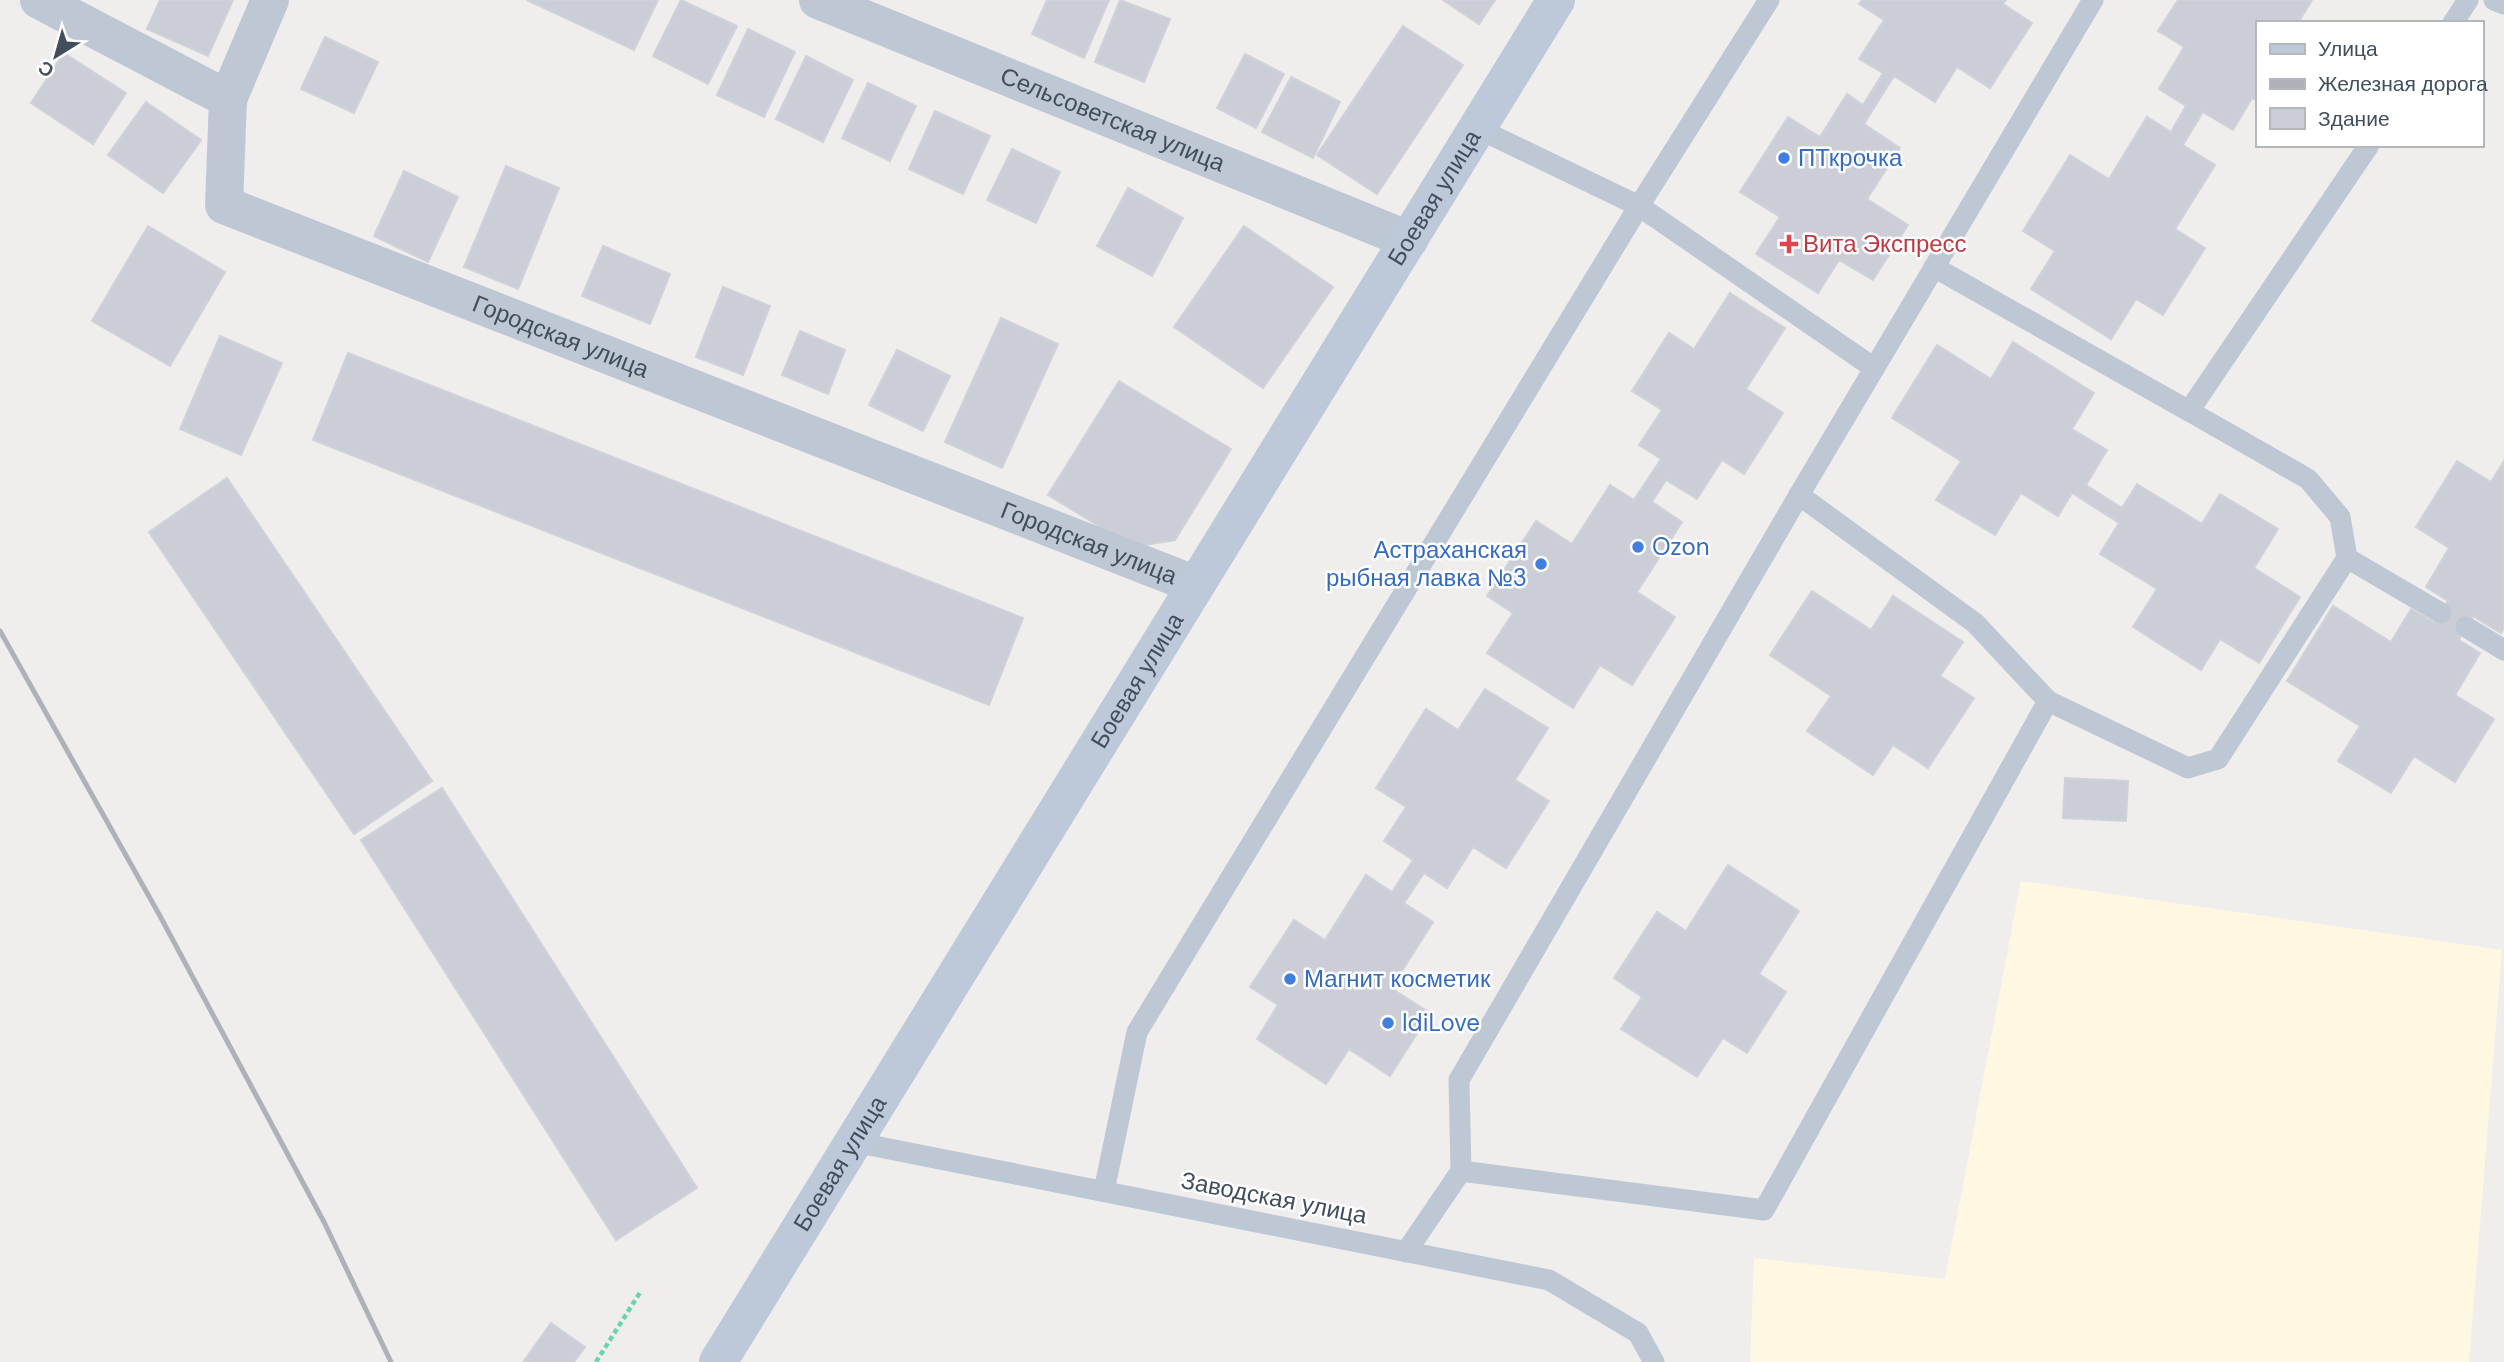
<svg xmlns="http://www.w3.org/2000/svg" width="2504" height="1362" font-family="'DM Sans',sans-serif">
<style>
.commercial{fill:#fef8e3}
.building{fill:#cbced6;stroke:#d0d2da;stroke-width:2}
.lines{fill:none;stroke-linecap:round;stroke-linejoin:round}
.path{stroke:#6ad5aa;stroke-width:4.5;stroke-dasharray:5 3.5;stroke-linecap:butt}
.service{stroke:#bec8d4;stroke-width:21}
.minor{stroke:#bec8d4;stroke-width:38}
.secondary{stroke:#bdc8d9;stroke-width:38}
.rail{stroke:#aeb1b8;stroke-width:5}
.shop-dot{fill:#3f7fe0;stroke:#fff;stroke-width:2.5}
.health-dot{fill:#e0444e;stroke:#fff;stroke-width:2.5}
.labels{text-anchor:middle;stroke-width:5;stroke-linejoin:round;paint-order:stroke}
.street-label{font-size:24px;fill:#434e5c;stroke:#fff}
.shop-label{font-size:24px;fill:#366cbe;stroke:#fff;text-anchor:start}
.health-label{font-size:24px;fill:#be3a42;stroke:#fff;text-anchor:start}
</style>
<rect width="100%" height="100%" fill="#f0eded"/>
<polygon class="commercial" points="2021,881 2502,950 2469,1362 1750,1362 1754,1258 1945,1279"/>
<g class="building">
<polygon points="160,0 233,0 208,56 147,29"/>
<polygon points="527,0 658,0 634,50"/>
<polygon points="681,0 737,26 708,84 653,56"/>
<polygon points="1047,0 1109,0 1084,58 1032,34"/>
<polygon points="1120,0 1170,19 1144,82 1095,62"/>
<polygon points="1443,0 1495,0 1479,24"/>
<polygon points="1862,0 2006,0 2003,4 2032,23 1990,88 1957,67 1935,102 1894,76 1864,124 1900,148 1867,199 1908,225 1873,280 1839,260 1818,293 1756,254 1780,217 1740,192 1788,117 1820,137 1847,94 1863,105 1883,73 1859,59 1884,20 1859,4"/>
<polygon points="2178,0 2312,0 2298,23 2257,23 2257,101 2252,98 2233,130 2203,112 2183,145 2215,165 2175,229 2205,248 2163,315 2136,299 2111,339 2031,289 2055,251 2023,231 2070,155 2109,179 2147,117 2171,132 2186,106 2159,89 2184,47 2158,31"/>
<polygon points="1403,26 1463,65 1377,194 1317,155"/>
<polygon points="748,29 795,52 764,117 717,95"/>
<polygon points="325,37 378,62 354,113 301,89"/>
<polygon points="64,53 126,93 93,144 31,103"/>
<polygon points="1245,54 1284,74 1256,128 1217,108"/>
<polygon points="806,56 853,80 823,142 776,119"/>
<polygon points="1291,77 1340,102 1313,158 1262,132"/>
<polygon points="868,83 916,106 890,161 842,138"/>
<polygon points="146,102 201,140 163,193 108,155"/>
<polygon points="935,111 990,136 963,194 909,169"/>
<polygon points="1012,149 1060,172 1036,223 987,200"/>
<polygon points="506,166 559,188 518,289 464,267"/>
<polygon points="404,171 458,197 428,262 374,236"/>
<polygon points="1128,188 1183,218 1152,276 1097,246"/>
<polygon points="148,226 225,272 170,366 92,321"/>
<polygon points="1244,226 1333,287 1263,388 1174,327"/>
<polygon points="603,246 670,274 650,324 582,296"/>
<polygon points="723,287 770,306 743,375 696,357"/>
<polygon points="1730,293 1785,328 1746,389 1783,413 1744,474 1722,460 1697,499 1666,480 1652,502 1682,522 1637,592 1675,617 1632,685 1600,665 1573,708 1487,653 1513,613 1487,596 1536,521 1572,544 1610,485 1634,500 1661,459 1639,445 1662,410 1632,391 1669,333 1694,349"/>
<polygon points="1001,318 1058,344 1002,468 945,442"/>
<polygon points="800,331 845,350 828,394 782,375"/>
<polygon points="220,336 282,363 241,455 180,429"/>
<polygon points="2013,342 2094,393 2072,429 2107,450 2086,485 2122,508 2137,484 2202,524 2220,494 2278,529 2254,568 2300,597 2259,663 2220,639 2201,670 2133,627 2157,589 2100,554 2119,523 2072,493 2058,516 2021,493 1995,535 1936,500 1961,461 1892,418 1937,345 1991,379"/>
<polygon points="897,350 950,376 923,431 869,405"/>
<polygon points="348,353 1023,618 989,705 313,440"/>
<polygon points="1119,381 1231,449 1175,540 1133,547 1048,495"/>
<polygon points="2457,461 2491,482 2504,461 2504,628 2501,633 2473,616 2459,640 2480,653 2455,695 2494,719 2455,782 2414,756 2391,793 2338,761 2360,726 2287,681 2333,606 2391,642 2411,609 2435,623 2448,601 2426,587 2449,548 2416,527"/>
<polygon points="227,478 432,781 354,834 149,532"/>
<polygon points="1812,591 1871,630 1893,596 1963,642 1940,676 1974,698 1928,768 1893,745 1873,775 1807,731 1831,696 1770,655"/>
<polygon points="1485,689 1548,728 1515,780 1549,801 1506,868 1473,847 1447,888 1424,873 1404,903 1433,922 1391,988 1430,1013 1390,1076 1349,1049 1326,1084 1257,1039 1278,1005 1250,987 1294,920 1325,940 1366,875 1392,892 1413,860 1384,841 1406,807 1376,788 1426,709 1458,730"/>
<polygon points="2065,778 2128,781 2126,821 2063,818"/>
<polygon points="442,788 697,1188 616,1240 361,840"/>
<polygon points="1728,865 1799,911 1759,974 1786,992 1747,1053 1723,1038 1697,1077 1621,1029 1642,997 1614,978 1657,912 1686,931"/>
<polygon points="551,1323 585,1347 574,1362 525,1362 524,1361"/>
</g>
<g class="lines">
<polyline class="path" points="596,1362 641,1291"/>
<g class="service">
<polyline points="2494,0 2504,4"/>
<polyline points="2453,23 2468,0"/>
<polyline points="1477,128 1639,206 1874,368"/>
<polyline points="1934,267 2189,411"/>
<polyline points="1799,495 1975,623 2048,701 2188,768 2218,759 2347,558 2340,517 2308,479 2189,411 2369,145"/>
<polyline points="2347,558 2441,613"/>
<polyline points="2466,627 2504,650"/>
<polyline points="854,1142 1549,1280 1638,1333 1654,1362"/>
<polyline points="1461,1171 1459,1080 1799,495 2093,0"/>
<polyline points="1104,1191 1137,1032 1639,206 1769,0"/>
<polyline points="1406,1252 1461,1171 1764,1210 2048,701"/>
</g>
<g class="minor">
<path id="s1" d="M39 0 228 99 224 205 1196 585"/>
<path id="s2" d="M818 0 1409 240"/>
<polyline points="228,99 270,0"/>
</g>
<path class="secondary" id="s3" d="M718 1362 1556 0"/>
<polyline class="rail" points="0,631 160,916 324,1222 391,1362"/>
</g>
<g class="shop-dot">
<circle cx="1784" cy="158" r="7"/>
<circle cx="1638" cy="547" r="7"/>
<circle cx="1541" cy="564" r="7"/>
<circle cx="1290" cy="979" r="7"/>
<circle cx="1388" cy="1023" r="7"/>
</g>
<path class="health-dot" d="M1785.5 233.5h7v7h7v7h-7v7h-7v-7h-7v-7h7z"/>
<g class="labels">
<g class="street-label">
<text dy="8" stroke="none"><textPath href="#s2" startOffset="318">Сельсоветская улица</textPath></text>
<text dy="8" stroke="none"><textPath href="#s3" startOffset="1367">Боевая улица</textPath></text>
<text dy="8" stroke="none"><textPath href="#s1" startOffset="681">Городская улица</textPath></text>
<text dy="8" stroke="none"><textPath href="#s1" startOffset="1248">Городская улица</textPath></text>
<text dy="8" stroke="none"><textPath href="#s3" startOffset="800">Боевая улица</textPath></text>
<text dy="8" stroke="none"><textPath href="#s3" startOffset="233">Боевая улица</textPath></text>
<text transform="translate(1274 1198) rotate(11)" y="8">Заводская улица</text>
</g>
<g class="shop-label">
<text x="1798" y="166">ПТкрочка</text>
<text x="1652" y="555">Ozon</text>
<text x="1527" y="558" text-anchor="end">Астраханская<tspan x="1527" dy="28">рыбная лавка №3</tspan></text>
<text x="1304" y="987">Магнит косметик</text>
<text x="1402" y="1031">IdiLove</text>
</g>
<g class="health-label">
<text x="1803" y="252">Вита Экспресс</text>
</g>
</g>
<rect x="2256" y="21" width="228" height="126" fill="#ffffff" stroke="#b4b8be" stroke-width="2"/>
<rect x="2270" y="44" width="35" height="10" fill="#bdc8d9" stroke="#b4b8be" stroke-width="2"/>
<text x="2318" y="56" font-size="21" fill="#434e5c">Улица</text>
<rect x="2270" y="79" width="35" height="10" fill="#aeb1b8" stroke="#b4b8be" stroke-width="2"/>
<text x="2318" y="91" font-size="21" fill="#434e5c">Железная дорога</text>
<rect x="2270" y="108" width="35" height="21" fill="#cbced6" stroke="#b4b8be" stroke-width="2"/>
<text x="2318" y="126" font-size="21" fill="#434e5c">Здание</text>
<g transform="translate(56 56) rotate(217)" stroke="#ffffff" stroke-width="5" paint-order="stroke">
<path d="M0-5L12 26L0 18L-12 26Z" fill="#434e5c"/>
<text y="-10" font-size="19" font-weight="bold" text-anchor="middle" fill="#434e5c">С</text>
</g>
</svg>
